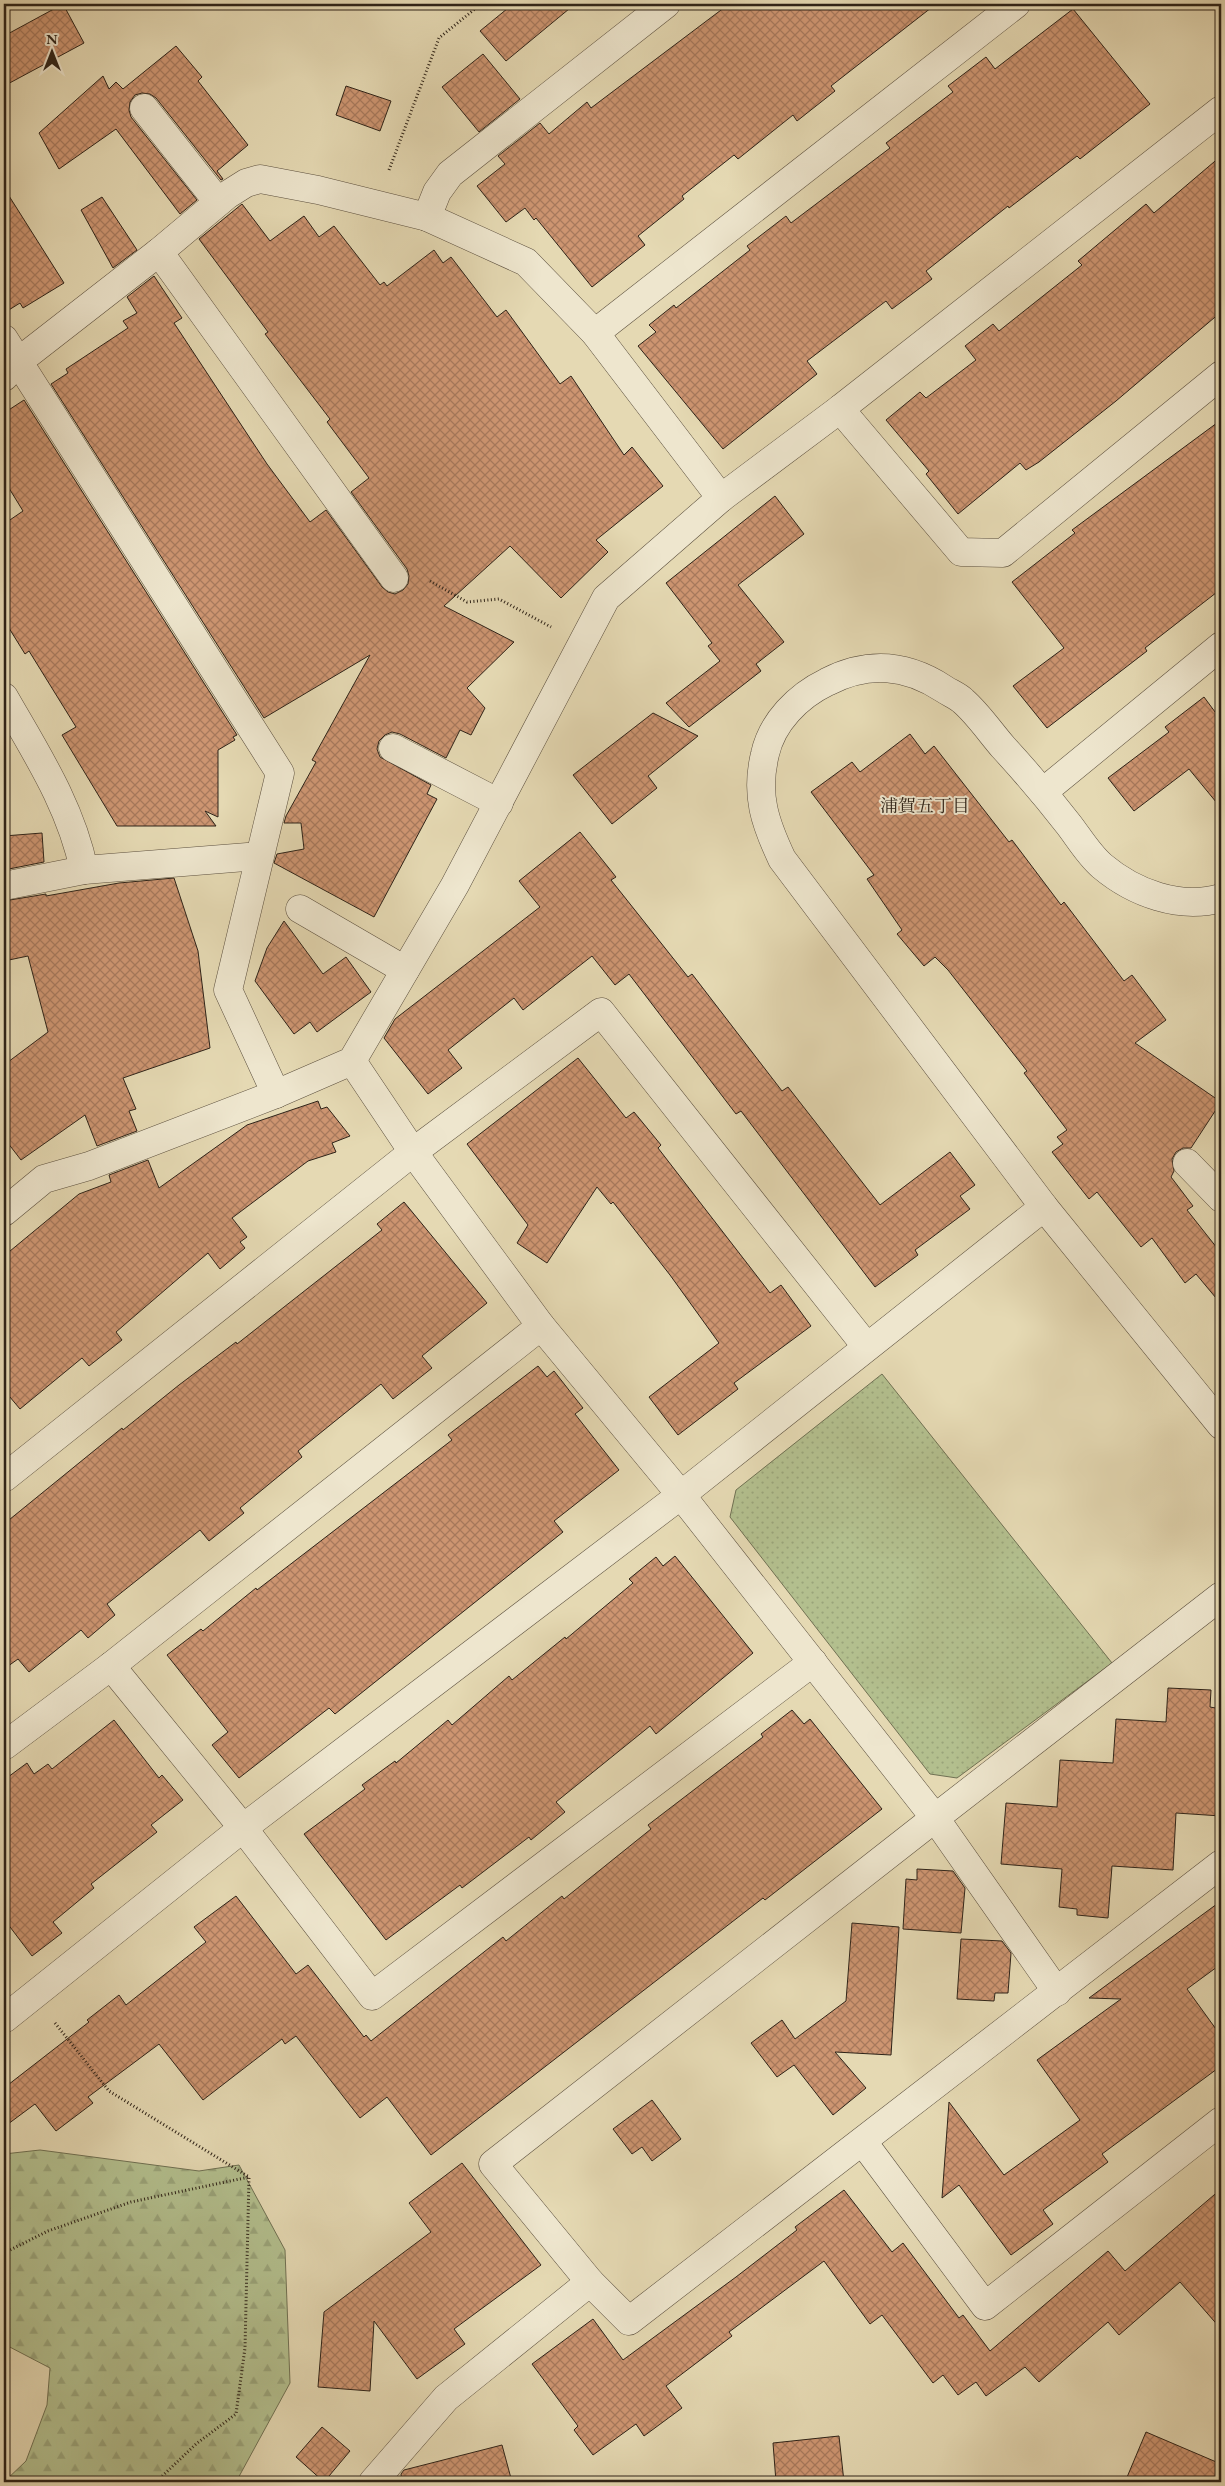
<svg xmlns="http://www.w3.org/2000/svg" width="1225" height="2486" font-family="'EB Garamond','Noto Serif JP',serif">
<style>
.forest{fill:url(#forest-firs);stroke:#707153}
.park{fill:url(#park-dots);stroke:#707153}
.building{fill:url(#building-cross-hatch);stroke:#2e2318}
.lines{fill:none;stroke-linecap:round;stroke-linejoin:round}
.minor-casing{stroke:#5c503f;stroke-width:29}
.path{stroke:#2e2318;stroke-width:3;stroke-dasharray:1 2.5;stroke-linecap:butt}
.minor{stroke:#eee6ce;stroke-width:28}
.labels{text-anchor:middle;stroke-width:4;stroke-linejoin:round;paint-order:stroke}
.neighbourhood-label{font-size:18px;fill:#2e2318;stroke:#eee6ce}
</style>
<defs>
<pattern id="forest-firs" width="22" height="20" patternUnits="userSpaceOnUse" patternTransform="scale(1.25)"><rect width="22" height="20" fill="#b3bf8e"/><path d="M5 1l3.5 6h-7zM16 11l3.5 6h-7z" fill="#9aa47a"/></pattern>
<pattern id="park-dots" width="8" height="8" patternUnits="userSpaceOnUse" patternTransform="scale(1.25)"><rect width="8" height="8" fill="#b3bf8e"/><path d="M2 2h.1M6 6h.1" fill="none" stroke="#9aa47a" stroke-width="1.8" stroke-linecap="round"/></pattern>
<pattern id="building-cross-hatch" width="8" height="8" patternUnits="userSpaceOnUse" patternTransform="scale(1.25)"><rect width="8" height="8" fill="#cd9571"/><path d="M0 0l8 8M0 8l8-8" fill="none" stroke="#a7795c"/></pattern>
</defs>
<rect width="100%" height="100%" fill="#e5d9b3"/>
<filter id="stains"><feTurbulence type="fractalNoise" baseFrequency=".004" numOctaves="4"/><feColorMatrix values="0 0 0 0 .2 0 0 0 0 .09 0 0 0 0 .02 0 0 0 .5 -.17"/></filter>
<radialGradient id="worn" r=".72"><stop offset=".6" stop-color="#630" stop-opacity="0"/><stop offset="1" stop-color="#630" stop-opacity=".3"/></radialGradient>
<polygon class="forest" points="40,2150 199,2171 239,2165 285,2250 290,2383 236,2482 4,2482 26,2461 47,2405 50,2368 4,2344 4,2154"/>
<polygon class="park" points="882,1374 1112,1663 957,1778 930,1774 730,1517 736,1490"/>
<g class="building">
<polygon points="63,4 84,43 4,86 4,36"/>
<polygon points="513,4 575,4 506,61 480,31"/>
<polygon points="729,4 936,4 831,86 835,91 797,121 793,115 738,159 734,155 682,196 684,199 638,236 645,245 592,287 536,218 534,220 525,208 506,222 477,186 505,164 498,156 540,123 549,134 587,102 591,108"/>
<polygon points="1073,9 1150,104 1080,159 1077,156 1009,208 1008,206 926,271 932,279 892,309 886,301 807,361 817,374 723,449 638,346 656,332 649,325 674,305 676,308 750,250 747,246 786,216 791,223 890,148 886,143 953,92 948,86 986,57 995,69"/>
<polygon points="176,46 202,77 198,81 248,145 217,171 223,179 221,180 156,98 150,94 142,93 135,95 130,102 129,110 131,117 197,200 180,214 116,129 59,169 39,133 103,76 109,89 116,82 123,89"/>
<polygon points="483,54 520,99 479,132 442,87"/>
<polygon points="346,86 391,101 380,131 336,115"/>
<polygon points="1221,156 1221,312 1116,401 1039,462 1026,470 1020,463 958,514 926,474 929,471 886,420 920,392 926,398 976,360 965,346 993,324 999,331 1082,265 1078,261 1146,204 1154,213"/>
<polygon points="4,188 64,283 23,308 20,303 4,313"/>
<polygon points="102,197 137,250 113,268 81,210"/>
<polygon points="242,204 270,241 304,216 319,237 334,226 380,285 384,282 387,286 434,250 443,263 451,257 497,317 506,310 560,384 571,376 624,455 632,447 663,486 596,540 608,552 561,598 510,546 444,606 514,642 467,688 485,708 471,735 460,730 446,758 400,734 392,732 385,735 379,741 377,749 380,757 431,785 427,794 437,799 374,917 274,863 277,854 304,849 301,823 284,823 286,816 316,762 312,760 370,655 264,718 51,384 68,373 66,369 128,328 123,321 137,313 127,297 154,276 182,318 174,323 267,464 310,522 326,510 382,587 388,592 395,594 403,590 408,584 409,576 407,569 351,492 369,478 327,422 330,419 265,334 268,332 199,239"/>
<polygon points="24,400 237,735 233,737 235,740 218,750 218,817 205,811 216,826 117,826 62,735 76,727 29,651 25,654 4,620 4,524 23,511 4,480 4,413"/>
<polygon points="1221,420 1221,589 1145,648 1147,651 1047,728 1013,686 1064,648 1012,582 1075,533 1072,530"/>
<polygon points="775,496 804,534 738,585 784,642 756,664 761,671 689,727 666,703 720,661 708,646 712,643 666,583"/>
<polygon points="1204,697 1221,720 1221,808 1189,769 1134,811 1108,778 1169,732 1165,727"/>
<polygon points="653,713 698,736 648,776 657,788 612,824 573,775"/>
<polygon points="910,734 925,754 934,746 1009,842 1012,840 1061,905 1064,902 1124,981 1132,975 1166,1020 1135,1043 1221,1102 1191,1148 1183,1148 1176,1152 1172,1159 1174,1171 1171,1177 1193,1206 1187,1210 1221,1253 1221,1304 1196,1274 1185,1283 1152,1238 1141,1247 1097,1192 1089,1199 1052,1152 1063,1144 1057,1137 1067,1130 1024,1073 1027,1071 948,970 935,957 924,966 897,934 902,930 867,879 874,875 811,792 852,762 860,772"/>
<polygon points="580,832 616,877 611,880 688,977 692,974 782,1091 788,1087 880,1205 950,1152 975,1185 960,1196 970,1209 915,1250 918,1255 875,1287 741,1111 736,1114 629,974 615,985 592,956 523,1010 514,998 448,1050 462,1068 428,1094 384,1038 395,1019 540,907 519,881"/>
<polygon points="42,833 44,862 4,870 4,836"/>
<polygon points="174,878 198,951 210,1048 123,1078 136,1109 129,1111 137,1131 97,1146 85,1115 21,1160 4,1138 4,1065 48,1032 28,956 4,961 4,901 46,894 46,896 119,883"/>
<polygon points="284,921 323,974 346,957 371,992 317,1032 310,1022 294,1034 255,981 267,948"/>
<polygon points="578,1058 626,1118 634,1112 661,1145 658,1148 770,1293 781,1285 811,1326 734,1383 738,1389 678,1435 649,1397 719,1343 670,1275 613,1202 611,1204 597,1187 547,1263 517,1243 528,1225 467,1144"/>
<polygon points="318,1101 321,1109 327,1107 350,1136 332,1143 336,1152 308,1161 232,1218 247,1237 240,1242 245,1248 220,1269 208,1253 116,1332 122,1340 89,1366 82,1358 20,1409 4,1390 4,1256 79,1194 111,1182 109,1175 148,1160 159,1188 247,1125"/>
<polygon points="404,1202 487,1303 422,1356 432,1368 393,1399 381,1384 298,1451 302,1457 240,1508 244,1513 209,1541 200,1530 107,1604 115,1615 88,1638 81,1630 29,1672 18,1659 4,1669 4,1524 122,1428 123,1430 179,1385 236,1342 237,1344 382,1230 377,1224"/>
<polygon points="538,1366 547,1377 554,1371 583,1408 575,1414 619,1470 554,1521 563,1532 335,1714 329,1708 239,1778 212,1745 228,1732 167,1655 201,1629 203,1631 256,1588 257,1590 452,1440 448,1435"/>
<polygon points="675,1556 753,1653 656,1734 650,1726 556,1802 565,1812 531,1840 529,1837 462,1888 460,1885 386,1940 304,1834 365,1789 362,1785 395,1761 396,1763 448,1720 452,1725 509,1676 512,1680 565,1637 566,1639 633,1583 629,1579 656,1557 663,1566"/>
<polygon points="1168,1688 1211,1690 1210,1707 1221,1709 1219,1761 1221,1761 1221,1816 1176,1813 1173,1870 1112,1866 1108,1918 1077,1915 1077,1909 1059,1907 1062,1869 1001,1864 1006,1803 1057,1807 1060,1760 1113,1763 1116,1719 1166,1722"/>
<polygon points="792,1710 804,1724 810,1719 882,1809 765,1900 763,1898 431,2155 387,2097 360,2118 296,2036 285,2044 282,2039 203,2100 159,2044 88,2097 93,2103 56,2131 35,2104 4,2127 4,2088 89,2022 87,2020 119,1995 126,2005 206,1942 194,1927 236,1896 296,1974 308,1965 364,2037 366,2035 371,2041 503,1937 506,1941 562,1896 564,1899 651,1829 648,1825 763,1737 761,1734"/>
<polygon points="114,1720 159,1778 162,1775 183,1800 151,1825 157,1832 91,1884 94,1888 53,1922 62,1933 32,1956 4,1919 4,1780 27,1763 34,1774 48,1764 52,1769"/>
<polygon points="917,1869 953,1871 965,1888 961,1933 903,1929 906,1879 917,1880"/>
<polygon points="1221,1901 1221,1964 1187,1989 1221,2036 1221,2066 1102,2154 1108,2162 1043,2210 1053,2224 1011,2255 959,2185 942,2198 949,2102 1004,2175 1080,2120 1037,2060 1121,1999 1089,1998"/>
<polygon points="852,1923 899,1927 891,2055 835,2052 866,2088 833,2115 794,2065 777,2077 751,2043 782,2020 795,2039 846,2001"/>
<polygon points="961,1939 1002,1941 1011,1953 1008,1993 995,1993 994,2001 957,1999"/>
<polygon points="652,2100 681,2139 652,2161 642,2147 632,2154 613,2129"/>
<polygon points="462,2163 541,2265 454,2329 465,2344 417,2379 374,2321 370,2391 318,2387 324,2312 431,2232 409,2203"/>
<polygon points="1221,2189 1221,2329 1180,2282 1119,2335 1108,2322 1039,2382 1025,2367 986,2396 976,2382 958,2395 943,2375 933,2383 882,2315 870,2324 824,2261 729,2332 732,2336 666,2386 682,2408 644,2436 636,2424 593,2455 574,2430 578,2426 532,2364 593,2319 623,2360 736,2277 797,2230 795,2227 844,2190 892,2252 903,2243 959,2318 963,2315 990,2351 1108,2251 1125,2271"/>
<polygon points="322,2427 350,2451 324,2482 296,2457"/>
<polygon points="1146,2432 1221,2464 1221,2482 1125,2482"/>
<polygon points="839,2436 844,2482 776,2482 773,2443"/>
<polygon points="502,2445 512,2482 402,2482 401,2474 404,2470"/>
</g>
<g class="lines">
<g class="minor-casing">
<g id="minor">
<polyline points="144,108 218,202"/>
<polyline points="427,217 437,192 450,174 666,4"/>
<polyline points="159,252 394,578"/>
<polyline points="595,333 1016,4"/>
<polyline points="4,339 280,773 228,990 276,1094"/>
<polyline points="4,377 19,361 159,252 227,195 246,183 260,179 318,190 427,217 526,262 595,333 721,498"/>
<polyline points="840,409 961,552 1003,553 1221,375"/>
<path d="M4 697C36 753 71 806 84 870"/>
<polyline points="393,748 499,803"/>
<polyline points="1043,792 1221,646"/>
<polyline points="4,886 84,870 259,856"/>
<path d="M1221 898C1180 910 1134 893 1102 866 1089 855 1079 838 1069 825 1048 798 1026 772 1003 747 990 732 978 714 963 701 958 696 950 693 944 689 906 664 868 661 827 682 798 696 772 722 765 754 755 795 765 823 782 859L1044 1207 1221 1425"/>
<polyline points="300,909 405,970"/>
<polyline points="352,1061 413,1152 541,1326 681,1495 935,1818 1221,1596"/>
<polyline points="1187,1163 1221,1198"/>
<polyline points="4,1212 44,1179 89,1166 276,1094 352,1061 455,885 606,598 721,498 840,409 1221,110"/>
<polyline points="4,1478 413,1152 601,1012 866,1346"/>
<polyline points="111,1666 243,1828 372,1996 813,1662"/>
<polyline points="4,1746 111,1666 541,1326"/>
<polyline points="4,2019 243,1828 681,1495 1044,1207"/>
<polyline points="863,2142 985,2306 1221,2121"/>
<polyline points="590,2282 493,2164 935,1818 1057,1992"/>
<polyline points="373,2482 446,2398 590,2282 629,2321 1221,1864"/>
</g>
</g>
<g class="path">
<polyline points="389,170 439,38 481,4"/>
<polyline points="430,581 467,602 499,599 551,627"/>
<polyline points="55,2023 109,2091 249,2177 245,2348 236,2414 196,2444 156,2482"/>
<polyline points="4,2253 48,2231 131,2202 249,2177"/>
</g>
<use href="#minor" class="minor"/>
</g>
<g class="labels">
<g class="neighbourhood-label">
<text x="925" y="812">浦賀五丁目</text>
</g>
</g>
<rect width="1225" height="2486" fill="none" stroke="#e5d9b3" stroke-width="20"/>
<rect x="5" y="5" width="1215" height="2476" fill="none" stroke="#2e2318" stroke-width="2.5"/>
<rect x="10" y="10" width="1205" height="2466" fill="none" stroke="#2e2318"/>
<g transform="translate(52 52)" stroke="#eee6ce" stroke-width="4" paint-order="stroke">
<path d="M0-4L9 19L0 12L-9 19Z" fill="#2e2318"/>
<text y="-8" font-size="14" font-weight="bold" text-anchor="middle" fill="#2e2318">N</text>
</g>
<rect width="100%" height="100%" filter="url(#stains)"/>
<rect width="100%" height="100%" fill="url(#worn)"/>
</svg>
